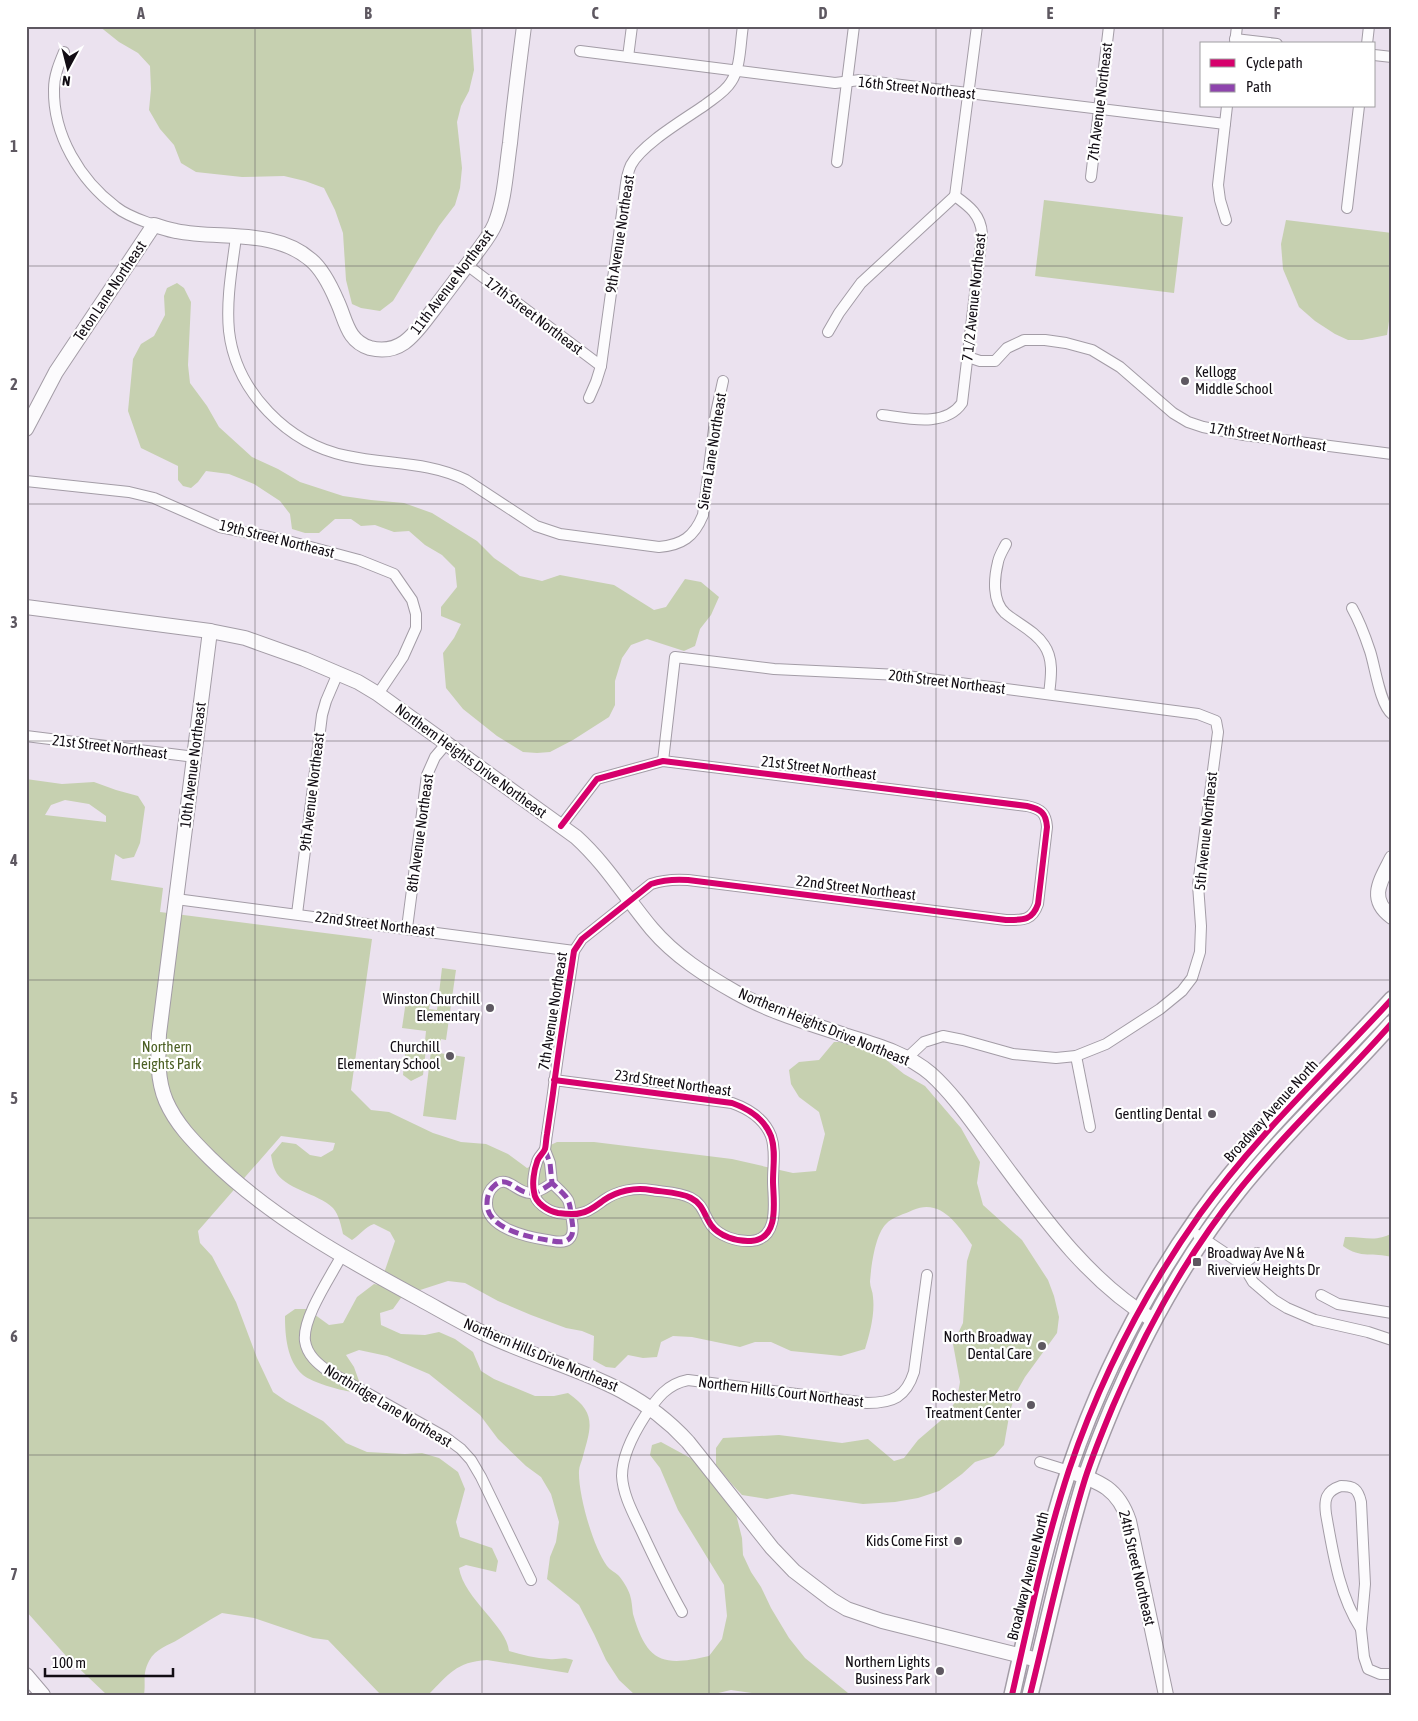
<svg xmlns="http://www.w3.org/2000/svg" width="1418" height="1721" font-family="'Asap Condensed',sans-serif">
<style>
.green{fill:#c6d0b0;fill-rule:evenodd}
.lines{fill:none;stroke-linecap:round;stroke-linejoin:round}
.street-casing{stroke:#a39ca6;stroke-width:12}
.secondary-casing{stroke:#a39ca6;stroke-width:16}
.primary-casing{stroke:#a39ca6;stroke-width:18}
.street{stroke:#fcfbfd;stroke-width:10}
.secondary{stroke:#fcfbfd;stroke-width:14}
.primary{stroke:#fcfbfd;stroke-width:15}
.quiet{stroke:#8e44ad;stroke-width:5;stroke-dasharray:10 5;stroke-linecap:butt}
.cycleway-casing{stroke:#fff;stroke-width:9}
.cycleway{stroke:#d6006c;stroke-width:6}
.grid{fill:none;stroke:#5e5861;stroke-width:1;stroke-opacity:0.55}
.poi-dot{fill:#5e5861;stroke:#fff;stroke-width:2}
.labels{text-anchor:middle;stroke-width:4.5;stroke-linejoin:round;paint-order:stroke}
.street-label{font-size:15px;fill:#120d14;stroke:#fff}
.poi-label{font-size:15px;fill:#120d14;stroke:#fff;text-anchor:end}
.park-label{font-size:15px;fill:#4c6024;stroke:#fff}
.neatline{fill:none;stroke:#5e5861;stroke-width:2}
.grid-label{font-size:16px;text-anchor:middle;font-weight:bold;fill:#5e5861}
</style>
<rect width="100%" height="100%" fill="#ebe2ef"/>
<g class="green">
<polygon points="99,26 471,26 474,70 469,91 461,106 457,122 462,168 460,188 455,205 439,226 393,301 380,311 361,308 352,304 346,280 343,233 335,210 324,188 305,181 284,176 242,177 196,172 181,163 174,145 160,129 149,110 151,89 150,66 138,53 119,42"/>
<polygon points="1044,200 1183,217 1174,293 1035,276"/>
<polygon points="1286,220 1392,233 1392,300 1387,335 1362,340 1348,340 1335,334 1315,321 1299,307 1283,269 1281,244"/>
<polygon points="177,283 184,288 191,302 188,365 190,383 207,406 219,427 252,457 278,469 300,482 343,496 371,500 404,503 432,513 477,541 494,558 520,576 542,581 560,575 614,585 654,610 666,607 685,579 701,582 719,597 711,615 700,629 695,646 684,651 647,639 631,645 622,658 615,681 615,705 609,717 573,740 550,752 537,753 523,752 497,736 463,709 446,688 443,653 454,638 461,624 441,616 441,607 457,587 455,568 442,555 425,545 409,531 394,532 375,525 361,526 351,519 335,519 319,533 305,533 292,529 290,514 280,501 254,484 229,474 206,471 198,482 191,488 183,486 178,480 178,466 141,448 128,411 133,359 141,344 154,336 165,315 164,296 167,288"/>
<path d="M26 779 62 784 94 782 116 790 138 796 145 807 140 843 134 857 123 859 115 854 111 880 163 888 160 912 372 939 351 1090 371 1110 389 1112 433 1133 461 1142 486 1144 508 1154 527 1168 538 1163 540 1150 557 1142H594L732 1159 793 1173 816 1171 825 1134 819 1112 799 1097 791 1084 789 1070 799 1062 819 1060 834 1042H851L866 1048 884 1058 904 1074 925 1086 961 1128 980 1162 977 1183 983 1205 1022 1240 1048 1280 1054 1296 1059 1317 1057 1333 1025 1377 1016 1393 1010 1411 1004 1445 994 1456 975 1462 962 1474 939 1491 918 1498 895 1502 863 1504 792 1494 767 1499 742 1495 730 1482 716 1465V1448L723 1438 779 1435 842 1443 868 1439 894 1461 904 1458 918 1440 946 1416 957 1399 960 1382 953 1344 963 1323 967 1261 972 1245C958 1225 941 1198 913 1210 905 1214 892 1217 886 1224 875 1235 871 1267 870 1282 870 1287 873 1292 873 1297 875 1314 870 1333 865 1349L841 1356 791 1351 771 1342H755L740 1347 692 1337 673 1336 661 1342 657 1357 643 1358 628 1355 615 1368 606 1367 593 1360 594 1336 582 1331 566 1328 531 1315 498 1301 465 1283 448 1281 417 1291 384 1273 395 1241 390 1232 374 1224C365 1227 360 1235 352 1240L343 1234C341 1225 339 1215 333 1208 318 1193 283 1189 275 1170 273 1166 272 1160 271 1155L282 1142 296 1144 310 1155 321 1157 333 1150 335 1143 281 1136 198 1231 200 1243 212 1256 236 1302 257 1358 273 1392 286 1401 323 1421 346 1443 367 1452 405 1454 422 1453 439 1458 458 1472 465 1489 456 1522 460 1537 492 1548 498 1561 496 1572 466 1565 459 1568C464 1599 507 1626 509 1651 522 1655 536 1658 549 1659 560 1660 562 1656 573 1660L568 1673 487 1660C456 1662 449 1674 428 1695H381L328 1640 313 1638 254 1618 222 1613C207 1621 194 1630 179 1639 168 1646 156 1648 149 1661 142 1674 146 1682 144 1695H107L67 1657 26 1611ZM65 800 89 804 106 816V822L45 815 51 805Z"/>
<polygon points="442,968 456,970 446,1040 441,1039 439,1053 465,1057 456,1120 423,1116 432,1043 425,1041 426,1031 402,1028 406,1001 430,1004 429,1009 437,1010"/>
<polygon points="406,1046 426,1048 423,1075 411,1081 403,1075"/>
<path d="M1392 1233V1257C1373 1252 1361 1259 1343 1246L1345 1237C1362 1236 1376 1243 1392 1233Z"/>
<path d="M374 1284 390 1287 403 1295 393 1309 380 1313 381 1325 401 1334 425 1335 439 1332 455 1339 473 1352 481 1371 494 1379 535 1396H554L568 1393C597 1413 591 1427 583 1456 582 1461 579 1466 579 1471 578 1494 593 1547 607 1566 610 1570 615 1572 618 1575 623 1580 628 1589 630 1595 632 1601 632 1608 633 1614 647 1662 662 1667 709 1656L722 1639 727 1616 724 1585 678 1510 660 1468 650 1455 652 1445 661 1442 694 1460 735 1510 742 1538 743 1555 751 1572 761 1587 771 1608 789 1638 805 1658 848 1693 847 1695H766L731 1690 710 1695H635L619 1680 606 1660 594 1634 579 1605 547 1579 550 1557 556 1542 559 1522 551 1494 541 1477 526 1466 498 1439 480 1415 429 1374 387 1356 359 1350 346 1355 354 1367 359 1381 352 1392C339 1390 313 1383 303 1375 287 1361 285 1336 285 1316L295 1309H307L329 1325 343 1323 357 1297Z"/>
</g>
<g class="lines">
<g class="street-casing">
<g id="street">
<polyline points="1235,39 1277,44"/>
<polyline points="1235,44 1237,26"/>
<polyline points="1367,44 1369,26"/>
<polyline points="580,51 835,83 860,80 1225,124"/>
<path d="M64 52C59 64 54 76 54 89 53 135 80 180 116 207 127 216 141 220 154 225"/>
<polyline points="1374,55 1392,57"/>
<polyline points="628,57 632,26"/>
<polyline points="837,162 854,26"/>
<polyline points="1091,177 1109,26"/>
<polyline points="955,196 977,26"/>
<polyline points="1347,208 1359,106"/>
<polyline points="1226,220 1220,200 1218,185 1227,106"/>
<path d="M236 237C232 268 226 300 229 331 236 392 288 444 347 456 388 465 427 461 466 480L536 526 560 534 659 547C682 545 694 537 703 515L716 413 723 381"/>
<polyline points="467,265 601,366"/>
<polyline points="828,332 839,313 861,283 955,196"/>
<polyline points="968,357 980,361 995,361 1007,348 1024,340 1045,340 1066,343 1092,350 1120,367 1173,413 1188,422 1203,427 1244,435 1392,454"/>
<path d="M589 398 596 382 601 366 625 191C626 182 627 173 631 165 642 144 685 119 705 105 714 98 725 92 731 82 741 67 740 44 743 26"/>
<path d="M882 415C907 418 945 428 962 403L982 234C981 215 969 206 955 196"/>
<polyline points="26,481 129,492 154,498 220,527 288,541 359,560 394,574 412,600 416,614 416,628 403,657 378,694"/>
<path d="M1006 544C1003 550 999 556 998 562 994 578 992 601 1005 613 1018 624 1035 631 1044 645 1054 659 1051 678 1049 694"/>
<path d="M1352 608C1360 622 1365 636 1370 651 1375 666 1380 705 1392 714"/>
<polyline points="26,736 195,757"/>
<polyline points="663,761 675,657 774,669 899,675 1198,714 1216,721 1218,732 1198,885 1201,926 1200,952 1192,978 1182,991 1160,1009 1106,1044 1076,1056 1056,1058 1013,1054 963,1040 943,1036 924,1042 907,1058"/>
<polyline points="176,899 574,951"/>
<polyline points="297,914 322,715 326,701 338,673"/>
<polyline points="407,928 427,775 435,757 446,744"/>
<polyline points="1076,1056 1090,1127"/>
<path d="M554 1080 732 1103C749 1109 764 1118 771 1136 776 1150 773 1166 773 1181 773 1199 781 1239 751 1241 737 1242 719 1236 711 1225 704 1215 703 1204 691 1198 680 1192 663 1192 651 1190 635 1187 617 1191 604 1200 597 1205 589 1212 581 1213 574 1215 565 1214 558 1213 548 1211 535 1203 534 1192 532 1183 534 1170 537 1162 538 1157 543 1154 545 1149 546 1145 546 1139 547 1134 549 1120 551 1107 553 1093 559 1045 567 998 574 951L582 939 651 884C663 880 675 879 688 880L1006 920C1023 920 1032 921 1038 904L1047 827C1046 813 1041 809 1027 806L663 761 597 779 561 826"/>
<path d="M545 1150 550 1163 552 1183C570 1200 569 1197 572 1221 573 1227 574 1235 569 1239 563 1244 554 1241 547 1240 527 1237 486 1228 487 1203 487 1197 489 1190 494 1186 507 1173 517 1194 531 1193 538 1193 546 1187 552 1183"/>
<polyline points="1198,1235 1243,1265 1253,1282 1274,1300 1287,1308 1315,1320 1368,1332 1392,1340"/>
<path d="M342 1255C331 1276 302 1318 305 1341 307 1355 318 1364 328 1371L445 1437 461 1449 471 1460 481 1477 531 1580"/>
<polyline points="1243,1265 1257,1253"/>
<polyline points="1321,1295 1338,1304 1392,1313"/>
<polyline points="1040,1462 1069,1471"/>
<path d="M1341 1486C1354 1486 1358 1489 1361 1502L1365 1584 1361 1629C1339 1595 1333 1553 1326 1514 1324 1499 1326 1491 1341 1486Z"/>
<path d="M682 1612C667 1585 654 1558 641 1530 633 1513 623 1495 622 1476 622 1455 634 1433 645 1416 657 1398 667 1384 688 1380L867 1403C893 1403 906 1397 914 1372L927 1275"/>
<polyline points="1361,1629 1364,1657 1368,1669 1380,1674 1392,1674"/>
</g>
</g>
<g class="secondary-casing">
<g id="secondary">
<path d="M26 429 56 372 154 225C161 227 169 230 176 231 220 240 274 228 311 260 323 270 331 287 337 301 346 320 347 341 370 348 402 356 416 332 433 310 447 292 460 274 474 256 481 246 490 236 495 224 505 199 506 170 510 143 514 104 519 65 524 26"/>
<path d="M26 607 210 631 245 638 304 659 358 682 378 694 576 837C606 864 626 898 652 929 675 956 705 975 735 992 770 1012 809 1023 847 1036 876 1045 908 1054 931 1074 953 1094 970 1119 988 1143 1036 1207 1083 1278 1153 1320"/>
<path d="M210 631 159 1034C158 1057 157 1080 166 1101 176 1124 193 1141 210 1158 270 1217 346 1259 420 1299 442 1311 464 1324 487 1335 560 1369 630 1378 688 1442L772 1548 794 1571 832 1600 847 1609 882 1621 1038 1660"/>
<path d="M1392 858C1381 880 1367 899 1392 917"/>
<path d="M1069 1471C1100 1482 1118 1488 1129 1521L1166 1695"/>
<polyline points="26,1675 43,1695"/>
</g>
</g>
<g class="primary-casing">
<g id="primary">
<path d="M1012 1695C1029 1620 1045 1543 1069 1470 1100 1379 1144 1293 1200 1214 1256 1136 1327 1070 1392 999"/>
<path d="M1030 1695C1048 1623 1063 1550 1085 1479 1093 1454 1103 1430 1113 1406 1146 1329 1186 1256 1239 1190 1286 1131 1342 1080 1392 1023"/>
</g>
</g>
<use href="#street" class="street"/>
<use href="#secondary" class="secondary"/>
<use href="#primary" class="primary"/>
<path class="quiet" d="M545 1150 550 1163 552 1183C570 1200 569 1197 572 1221 573 1227 574 1235 569 1239 563 1244 554 1241 547 1240 527 1237 486 1228 487 1203 487 1197 489 1190 494 1186 507 1173 517 1194 531 1193 538 1193 546 1187 552 1183"/>
<g class="cycleway-casing">
<g id="cycleway">
<path d="M554 1080 732 1103C749 1109 764 1118 771 1136 776 1150 773 1166 773 1181 773 1199 781 1239 751 1241 737 1242 719 1236 711 1225 704 1215 703 1204 691 1198 680 1192 663 1192 651 1190 635 1187 617 1191 604 1200 597 1205 589 1212 581 1213 574 1215 565 1214 558 1213 548 1211 535 1203 534 1192 532 1183 534 1170 537 1162 538 1157 543 1154 545 1149 546 1145 546 1139 547 1134 549 1120 551 1107 553 1093 559 1045 567 998 574 951L582 939 651 884C663 880 675 879 688 880L1006 920C1023 920 1032 921 1038 904L1047 827C1046 813 1041 809 1027 806L663 761 597 779 561 826"/>
<path d="M1012 1695C1029 1620 1045 1543 1069 1470 1100 1379 1144 1293 1200 1214 1256 1136 1327 1070 1392 999"/>
<path d="M1030 1695C1048 1623 1063 1550 1085 1479 1093 1454 1103 1430 1113 1406 1146 1329 1186 1256 1239 1190 1286 1131 1342 1080 1392 1023"/>
</g>
</g>
<use href="#cycleway" class="cycleway"/>
</g>
<path class="grid" d="M255 26V1695M482 26V1695M709 26V1695M936 26V1695M1163 26V1695M26 266H1392M26 504H1392M26 741H1392M26 980H1392M26 1218H1392M26 1455H1392"/>
<g class="poi-dot">
<circle cx="1185" cy="381" r="5"/>
<circle cx="490" cy="1008" r="5"/>
<circle cx="450" cy="1056" r="5"/>
<circle cx="1212" cy="1114" r="5"/>
<rect x="1192" y="1257" width="10" height="10" rx="2.5"/>
<circle cx="1042" cy="1346" r="5"/>
<circle cx="1031" cy="1405" r="5"/>
<circle cx="958" cy="1541" r="5"/>
<circle cx="940" cy="1671" r="5"/>
</g>
<g class="labels">
<g class="street-label">
<text transform="translate(917 88) rotate(6)" y="5">16th Street Northeast</text>
<text transform="translate(1100 102) rotate(-83)" y="5">7th Avenue Northeast</text>
<text transform="translate(620 234) rotate(-81)" y="5">9th Avenue Northeast</text>
<text transform="translate(452 282) rotate(-53)" y="5">11th Avenue Northeast</text>
<text transform="translate(110 291) rotate(-56)" y="5">Teton Lane Northeast</text>
<text transform="translate(974 297) rotate(-84)" y="5">7 1/2 Avenue Northeast</text>
<text transform="translate(534 316) rotate(37)" y="5">17th Street Northeast</text>
<text transform="translate(1268 437) rotate(9)" y="5">17th Street Northeast</text>
<text transform="translate(712 451) rotate(-81)" y="5">Sierra Lane Northeast</text>
<text transform="translate(277 539) rotate(14)" y="5">19th Street Northeast</text>
<text transform="translate(947 682) rotate(7)" y="5">20th Street Northeast</text>
<text transform="translate(110 747) rotate(7)" y="5">21st Street Northeast</text>
<text transform="translate(471 761) rotate(36)" y="5">Northern Heights Drive Northeast</text>
<text transform="translate(193 765) rotate(-83)" y="5">10th Avenue Northeast</text>
<text transform="translate(819 768) rotate(7)" y="5">21st Street Northeast</text>
<text transform="translate(312 792) rotate(-83)" y="5">9th Avenue Northeast</text>
<text transform="translate(1206 831) rotate(-84)" y="5">5th Avenue Northeast</text>
<text transform="translate(420 833) rotate(-82)" y="5">8th Avenue Northeast</text>
<text transform="translate(856 888) rotate(7)" y="5">22nd Street Northeast</text>
<text transform="translate(375 924) rotate(7)" y="5">22nd Street Northeast</text>
<text transform="translate(553 1011) rotate(-81)" y="5">7th Avenue Northeast</text>
<text transform="translate(824 1027) rotate(22)" y="5">Northern Heights Drive Northeast</text>
<text transform="translate(673 1083) rotate(8)" y="5">23rd Street Northeast</text>
<text transform="translate(1271 1111) rotate(-48)" y="5">Broadway Avenue North</text>
<text transform="translate(541 1355) rotate(23)" y="5">Northern Hills Drive Northeast</text>
<text transform="translate(781 1392) rotate(7)" y="5">Northern Hills Court Northeast</text>
<text transform="translate(388 1406) rotate(31)" y="5">Northridge Lane Northeast</text>
<text transform="translate(1137 1568) rotate(77)" y="5">24th Street Northeast</text>
<text transform="translate(1028 1576) rotate(-76)" y="5">Broadway Avenue North</text>
</g>
<g class="poi-label">
<text x="1195" y="377" text-anchor="start">Kellogg<tspan x="1195" dy="17">Middle School</tspan></text>
<text x="480" y="1004">Winston Churchill<tspan x="480" dy="17">Elementary</tspan></text>
<text x="440" y="1052">Churchill<tspan x="440" dy="17">Elementary School</tspan></text>
<text x="1202" y="1119">Gentling Dental</text>
<text x="1207" y="1258" text-anchor="start">Broadway Ave N &amp;<tspan x="1207" dy="17">Riverview Heights Dr</tspan></text>
<text x="1032" y="1342">North Broadway<tspan x="1032" dy="17">Dental Care</tspan></text>
<text x="1021" y="1401">Rochester Metro<tspan x="1021" dy="17">Treatment Center</tspan></text>
<text x="948" y="1546">Kids Come First</text>
<text x="930" y="1667">Northern Lights<tspan x="930" dy="17">Business Park</tspan></text>
</g>
<g class="park-label">
<text x="167" y="1052">Northern<tspan x="167" dy="17">Heights Park</tspan></text>
</g>
</g>
<rect width="1418" height="1721" fill="none" stroke="#ffffff" stroke-width="55"/>
<rect x="1200" y="42" width="175" height="65" fill="#ffffff" stroke="#a09ea1"/>
<rect x="1210" y="59" width="25" height="8" fill="#d6006c" stroke="#a09ea1"/>
<text x="1246" y="68" font-size="15" fill="#120d14">Cycle path</text>
<rect x="1210" y="84" width="25" height="8" fill="#8e44ad" stroke="#a09ea1"/>
<text x="1246" y="92" font-size="15" fill="#120d14">Path</text>
<g transform="translate(68 68) rotate(187)" stroke="#ffffff" stroke-width="4" paint-order="stroke">
<path d="M0-4L9 19L0 12L-9 19Z" fill="#120d14"/>
<text y="-8" font-size="14" font-weight="bold" text-anchor="middle" fill="#120d14">N</text>
</g>
<path d="M45 1668v8h128v-8" fill="none" stroke="#120d14" stroke-width="2.5"/>
<text x="52" y="1668" font-size="15" fill="#120d14" stroke="#ffffff" stroke-width="4" paint-order="stroke">100 m</text>
<rect x="28" y="28" width="1362" height="1666" class="neatline"/>
<g class="grid-label">
<text x="141" y="19">A</text>
<text x="368" y="19">B</text>
<text x="595" y="19">C</text>
<text x="823" y="19">D</text>
<text x="1050" y="19">E</text>
<text x="1277" y="19">F</text>
<text x="14" y="152">1</text>
<text x="14" y="390">2</text>
<text x="14" y="628">3</text>
<text x="14" y="866">4</text>
<text x="14" y="1104">5</text>
<text x="14" y="1342">6</text>
<text x="14" y="1580">7</text>
</g>
</svg>
